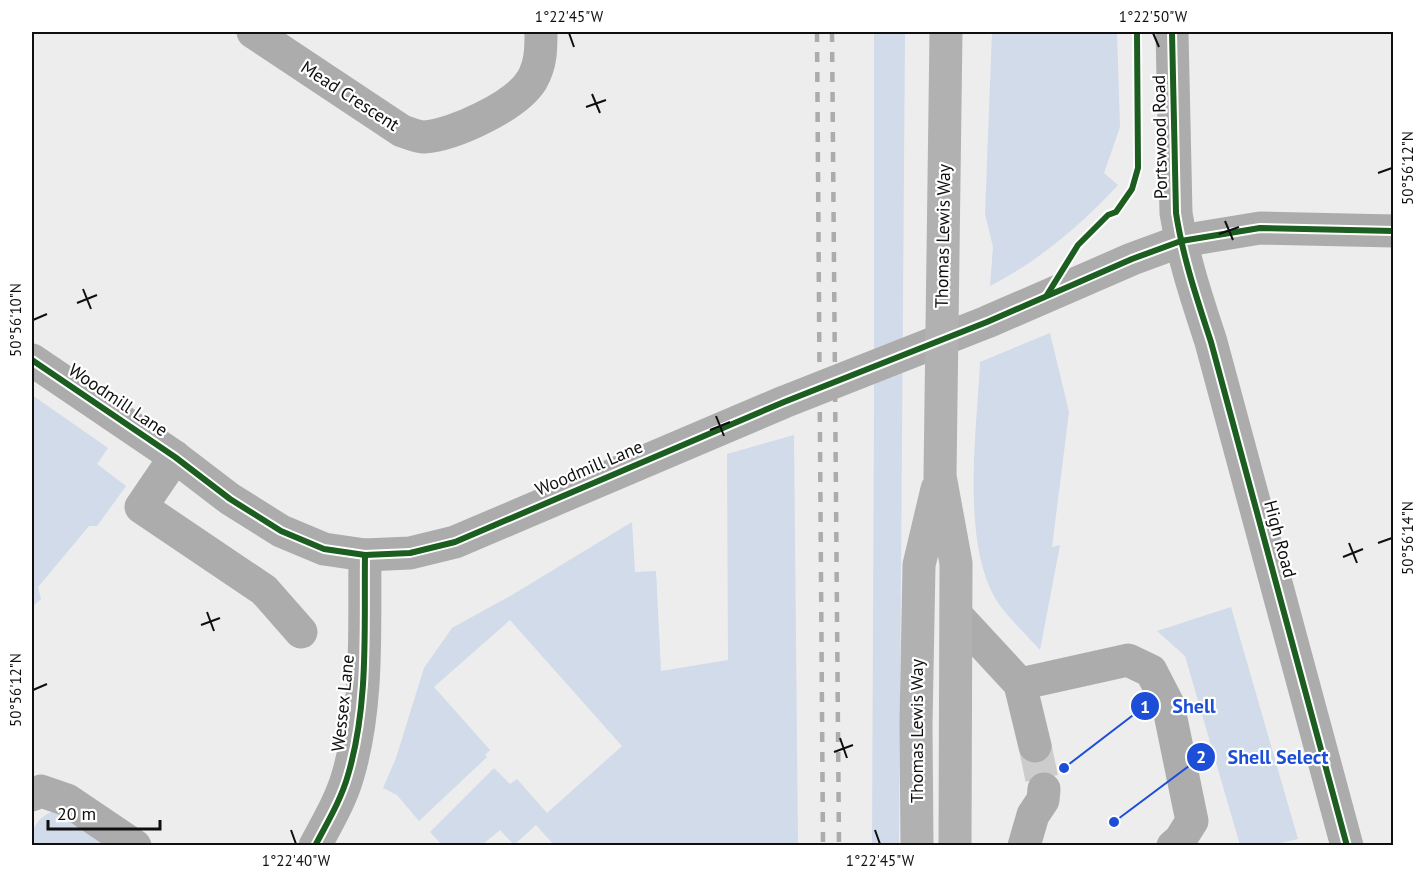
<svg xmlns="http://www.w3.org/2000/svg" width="1425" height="877" font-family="'PT Sans',sans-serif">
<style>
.green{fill:#d1dbe9}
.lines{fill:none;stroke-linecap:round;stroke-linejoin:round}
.minor-tunnel{stroke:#ccc;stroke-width:33;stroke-dasharray:33 16;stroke-linecap:butt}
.minor{stroke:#adacac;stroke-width:33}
.major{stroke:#b1b1b1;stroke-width:33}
.rail{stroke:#acacac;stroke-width:4.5;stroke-dasharray:10 10;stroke-linecap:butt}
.cycleway-casing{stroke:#fff;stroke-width:10}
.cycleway{stroke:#1b5e20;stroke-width:6}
.ticks{fill:none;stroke:#0f0f10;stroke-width:2}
.labels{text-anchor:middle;stroke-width:4.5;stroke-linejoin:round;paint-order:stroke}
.street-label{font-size:18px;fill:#0f0f10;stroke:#fff}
.leader{fill:none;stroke:#1d4ed8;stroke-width:2}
.callout-dot{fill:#1d4ed8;stroke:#fff;stroke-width:2}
.mark-label{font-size:18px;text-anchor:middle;font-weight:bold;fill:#fff}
.callout-label{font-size:20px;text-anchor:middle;font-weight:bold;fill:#1d4ed8;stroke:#fff;stroke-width:4.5;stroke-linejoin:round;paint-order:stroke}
.neatline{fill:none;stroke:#0f0f10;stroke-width:2}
.ticks-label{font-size:15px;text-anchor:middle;fill:#0f0f10}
</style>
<rect width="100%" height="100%" fill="#ededed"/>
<g class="green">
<polygon points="874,32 905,32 899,845 872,846 874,411"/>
<path d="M992 32H1117L1120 127 1104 173 1118 185C1081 225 1039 261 990 286L993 247 985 214Z"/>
<path d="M1050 333 1069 412 1052 547 1060 545 1040 650C1026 634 1005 615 995 598 961 538 977 430 980 362Z"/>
<polygon points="32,395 108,448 97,464 126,486 97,526 89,526 38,587 41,599 32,607"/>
<polygon points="794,435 798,845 554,845 536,825 514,845 500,830 482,845 442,845 430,832 494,768 510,784 517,779 547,813 622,746 510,620 434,687 490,750 485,755 487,757 419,821 397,795 383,788 396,758 424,668 452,628 512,595 632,522 635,572 656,571 661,671 728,660 727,454"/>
<polygon points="1231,607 1298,839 1272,845 1240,845 1185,656 1157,631"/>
<path d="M56 810 116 845H32C31 826 38 817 56 810Z"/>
</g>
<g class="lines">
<polyline class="minor-tunnel" points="1035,746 1044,789"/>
<g class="minor">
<path d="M253 32 402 131C409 133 417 137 424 137 454 135 516 106 532 80 541 64 541 49 541 32"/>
<path d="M1172 32 1176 213C1183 258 1197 299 1211 342L1347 846"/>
<polyline points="32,360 175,457 230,499 281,531 324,549 365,555 410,553 455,542 784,402 987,322 1132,259 1181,241 1260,228 1394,231"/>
<polyline points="175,457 141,507 264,590 301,632"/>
<polyline points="957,616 1020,684 1035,746"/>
<polyline points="1020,684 1128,660 1151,671 1168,704 1192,821 1180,840 1173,846"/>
<polyline points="32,795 41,791 67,800 135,846"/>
<path d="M315 846C327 823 341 800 348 775 369 704 364 627 365 555"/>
<polyline points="1024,846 1033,815 1043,800 1044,789"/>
</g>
<g class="major">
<polyline points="946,32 940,476 956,563 955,846"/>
<polyline points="917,846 916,725 919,565 937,489"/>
</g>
<g class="rail">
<polyline points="817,32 823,846"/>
<polyline points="832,32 839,846"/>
</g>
<g class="cycleway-casing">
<g id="cycleway">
<path d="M1172 32 1176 213C1183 258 1197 299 1211 342L1347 846"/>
<polyline points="1047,295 1078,245 1108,215 1116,212 1132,189 1138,168 1137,32"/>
<polyline points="32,360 175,457 230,499 281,531 324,549 365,555 410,553 455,542 784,402 987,322 1132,259 1181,241 1260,228 1394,231"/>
<path d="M315 846C327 823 341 800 348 775 369 704 364 627 365 555"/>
</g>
</g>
<use href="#cycleway" class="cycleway"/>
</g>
<path class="ticks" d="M569 33 574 47M1153 33 1159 47M592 94 600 113M586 107 606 100M1378 173 1392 168M1225 221 1233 240M1219 234 1239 227M83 289 91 309M77 303 97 295M33 320 47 314M716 416 724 436M710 430 730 422M1349 543 1357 563M1378 543 1392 538M1343 557 1363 549M207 612 214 631M201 625 220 618M33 690 47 684M840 738 847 758M834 752 853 745M291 830 296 844M875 830 880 844"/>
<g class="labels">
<g class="street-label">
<text transform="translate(350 96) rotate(33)" y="6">Mead Crescent</text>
<text transform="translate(1160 137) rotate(-91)" y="6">Portswood Road</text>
<text transform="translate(943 236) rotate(-89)" y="6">Thomas Lewis Way</text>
<text transform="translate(118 400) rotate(34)" y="6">Woodmill Lane</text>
<text transform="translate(589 468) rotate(-23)" y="6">Woodmill Lane</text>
<text transform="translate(1280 539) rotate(75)" y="6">High Road</text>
<text transform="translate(343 703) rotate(-84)" y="6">Wessex Lane</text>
<text transform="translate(917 731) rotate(-90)" y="6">Thomas Lewis Way</text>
</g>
</g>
<path class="leader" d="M1064 768L1145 706M1114 822L1201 757"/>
<g class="callout-dot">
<circle cx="1064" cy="768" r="6"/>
<circle cx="1114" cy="822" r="6"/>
<circle cx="1145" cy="706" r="15"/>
<circle cx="1201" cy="757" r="15"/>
</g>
<g class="mark-label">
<text x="1145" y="713">1</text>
<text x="1201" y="763">2</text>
</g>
<g class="callout-label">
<text x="1194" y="713">Shell</text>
<text x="1278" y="764">Shell Select</text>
</g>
<rect width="1425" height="877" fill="none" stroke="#ffffff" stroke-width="66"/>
<path d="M48 820v9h112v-9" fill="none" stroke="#0f0f10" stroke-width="3"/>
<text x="57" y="820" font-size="18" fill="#0f0f10" stroke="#ffffff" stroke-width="4.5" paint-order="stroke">20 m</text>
<rect x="33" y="33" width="1359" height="811" class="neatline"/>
<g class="ticks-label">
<text x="569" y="22">1°22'45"W</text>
<text x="1153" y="22">1°22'50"W</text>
<text transform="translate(1408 168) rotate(-90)" y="5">50°56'12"N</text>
<text transform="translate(16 320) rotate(-90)" y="5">50°56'10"N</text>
<text transform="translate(1408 538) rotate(-90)" y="5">50°56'14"N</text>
<text transform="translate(16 690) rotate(-90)" y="5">50°56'12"N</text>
<text x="296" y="866">1°22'40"W</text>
<text x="880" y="866">1°22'45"W</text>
</g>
</svg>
